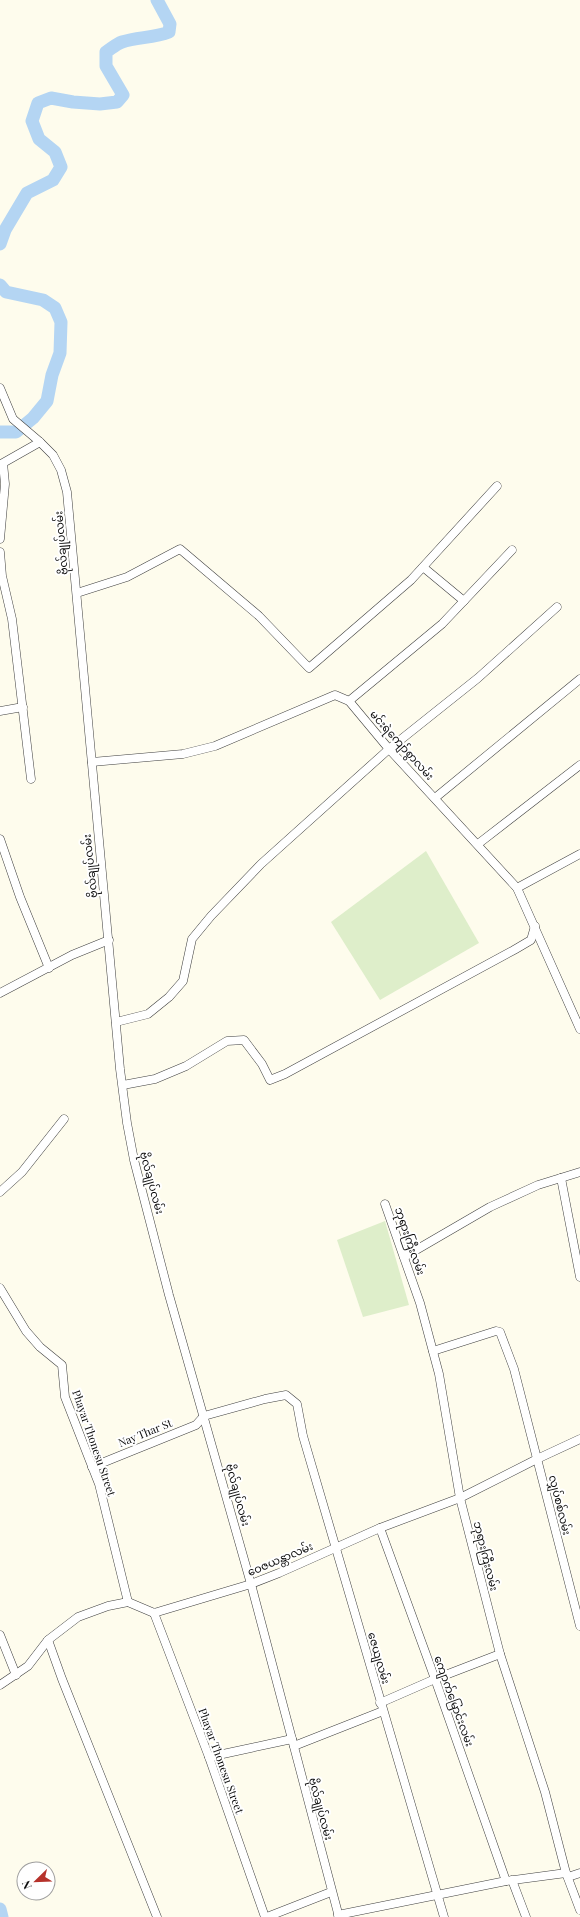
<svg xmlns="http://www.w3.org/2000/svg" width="580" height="1917" font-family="'Playfair Display','Noto Sans Myanmar',serif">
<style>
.pitch{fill:#deeeca}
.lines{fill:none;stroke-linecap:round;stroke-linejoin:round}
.river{stroke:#b4d5f3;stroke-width:13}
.minor-casing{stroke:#3f3f3f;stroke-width:9}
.minor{stroke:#fff;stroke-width:8}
.labels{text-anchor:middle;stroke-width:4;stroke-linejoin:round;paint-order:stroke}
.street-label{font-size:11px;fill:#0c0c0c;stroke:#fff}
</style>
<rect width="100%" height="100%" fill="#fefced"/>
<g class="pitch">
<polygon points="426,851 479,943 380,1000 331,922"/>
<polygon points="385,1221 409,1305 363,1317 337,1240"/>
</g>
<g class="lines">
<g class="river">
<path d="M0 244 5 230 27 193 53 180 61 167 55 152 39 139 32 121 38 103 51 98 73 102 100 104 117 102 123 95 106 66V52C111 49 116 44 122 42 137 37 154 38 169 32L170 24 157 0"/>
<polyline points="0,285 6,292 43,300 55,308 61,322 60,353 52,375 47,401 33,418 16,432 0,432"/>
<polyline points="0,1909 2,1917"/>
</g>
<g class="minor-casing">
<g id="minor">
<polyline points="0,388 13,419 40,442 53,455 61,470 67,492 120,1069 127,1123 134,1160 169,1295 251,1584 339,1917"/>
<polyline points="0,539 5,484 3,463 40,442"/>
<polyline points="0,552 2,576 12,619 31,779"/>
<polyline points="423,567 464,601"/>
<polyline points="77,593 127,577 180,549 259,616 309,668 411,580 497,486"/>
<polyline points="349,701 442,624 512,550"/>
<polyline points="0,711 23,707"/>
<polyline points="92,762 183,754 215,746 335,695 349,701 389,749 517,888 580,1029"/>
<polyline points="435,798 580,679"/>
<polyline points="0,839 20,897 49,968"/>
<polyline points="478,844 580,765"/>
<polyline points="517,888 580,854"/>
<polyline points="0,993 72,955 109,940"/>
<polyline points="116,1022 148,1014 169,997 183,981 192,939 211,916 261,864 389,749 478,678 557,607"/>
<polyline points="123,1085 155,1079 186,1066 227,1041 244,1040 262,1064 270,1080 285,1074 514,950 531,940 535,926"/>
<polyline points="561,1178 580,1277"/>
<polyline points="0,1192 22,1172 64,1119"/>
<polyline points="385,1204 420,1303 439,1374 460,1498 500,1654 545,1792 566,1873 580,1910"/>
<polyline points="404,1257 490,1207 538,1185 580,1172"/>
<polyline points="0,1288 26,1331 40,1347 62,1365 65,1397 99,1484 128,1602"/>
<polyline points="433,1351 496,1331 500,1332 514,1369 580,1626"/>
<polyline points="92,1467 196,1425 204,1416 265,1399 286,1395 297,1404 303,1436 444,1917"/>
<polyline points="380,1528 435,1679 506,1881"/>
<polyline points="154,1613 209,1757 265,1917"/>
<polyline points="0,1635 16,1675"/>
<polyline points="48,1640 62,1679 157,1917"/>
<polyline points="0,1685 28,1666 48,1640 78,1617 108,1606 128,1602 154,1613 251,1584 279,1573 380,1528 460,1498 537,1459 580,1439"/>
<polyline points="380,1703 435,1679 500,1654"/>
<polyline points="294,1746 383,1711"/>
<polyline points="209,1757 292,1739"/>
<polyline points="568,1877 580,1873"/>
<polyline points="512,1880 526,1917"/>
<polyline points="338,1915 506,1881 566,1873"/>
<polyline points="267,1917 331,1892"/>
</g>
</g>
<use href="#minor" class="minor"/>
</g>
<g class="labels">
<g class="street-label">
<text transform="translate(61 543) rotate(-95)" y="4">ဗိုလ်ချုပ်လမ်း</text>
<text transform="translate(402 745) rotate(48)" y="4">မင်းရဲကျော်စွာလမ်း</text>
<text transform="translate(90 866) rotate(-96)" y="4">ဗိုလ်ချုပ်လမ်း</text>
<text transform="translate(152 1183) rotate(75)" y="4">ဗိုလ်ချုပ်လမ်း</text>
<text transform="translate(410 1241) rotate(71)" y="4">ဘုရားကြီးလမ်း</text>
<text transform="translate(145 1433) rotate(-22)" y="4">Nay Thar St</text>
<text transform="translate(94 1443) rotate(71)" y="4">Phayar Thonesu Street</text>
<text transform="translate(238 1495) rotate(75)" y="4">ဗိုလ်ချုပ်လမ်း</text>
<text transform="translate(560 1505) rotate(76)" y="4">လျှပ်စစ်လမ်း</text>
<text transform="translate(486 1556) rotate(76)" y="4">ဘုရားကြီးလမ်း</text>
<text transform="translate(280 1559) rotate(-23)" y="4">ဝေဇယန္တာလမ်း</text>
<text transform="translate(379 1658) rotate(74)" y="4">ဇေယျလမ်း</text>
<text transform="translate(454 1701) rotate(70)" y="4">ကျောက်မြောင်းလမ်း</text>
<text transform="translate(221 1761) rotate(70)" y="4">Phayar Thonesu Street</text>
<text transform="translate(321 1809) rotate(75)" y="4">ဗိုလ်ချုပ်လမ်း</text>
</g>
</g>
<g transform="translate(36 1881) rotate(247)"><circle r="19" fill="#ffffff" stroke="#9e9e9e"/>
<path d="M0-3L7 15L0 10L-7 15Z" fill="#b6322b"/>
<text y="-6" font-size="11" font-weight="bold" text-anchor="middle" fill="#0c0c0c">N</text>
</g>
</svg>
